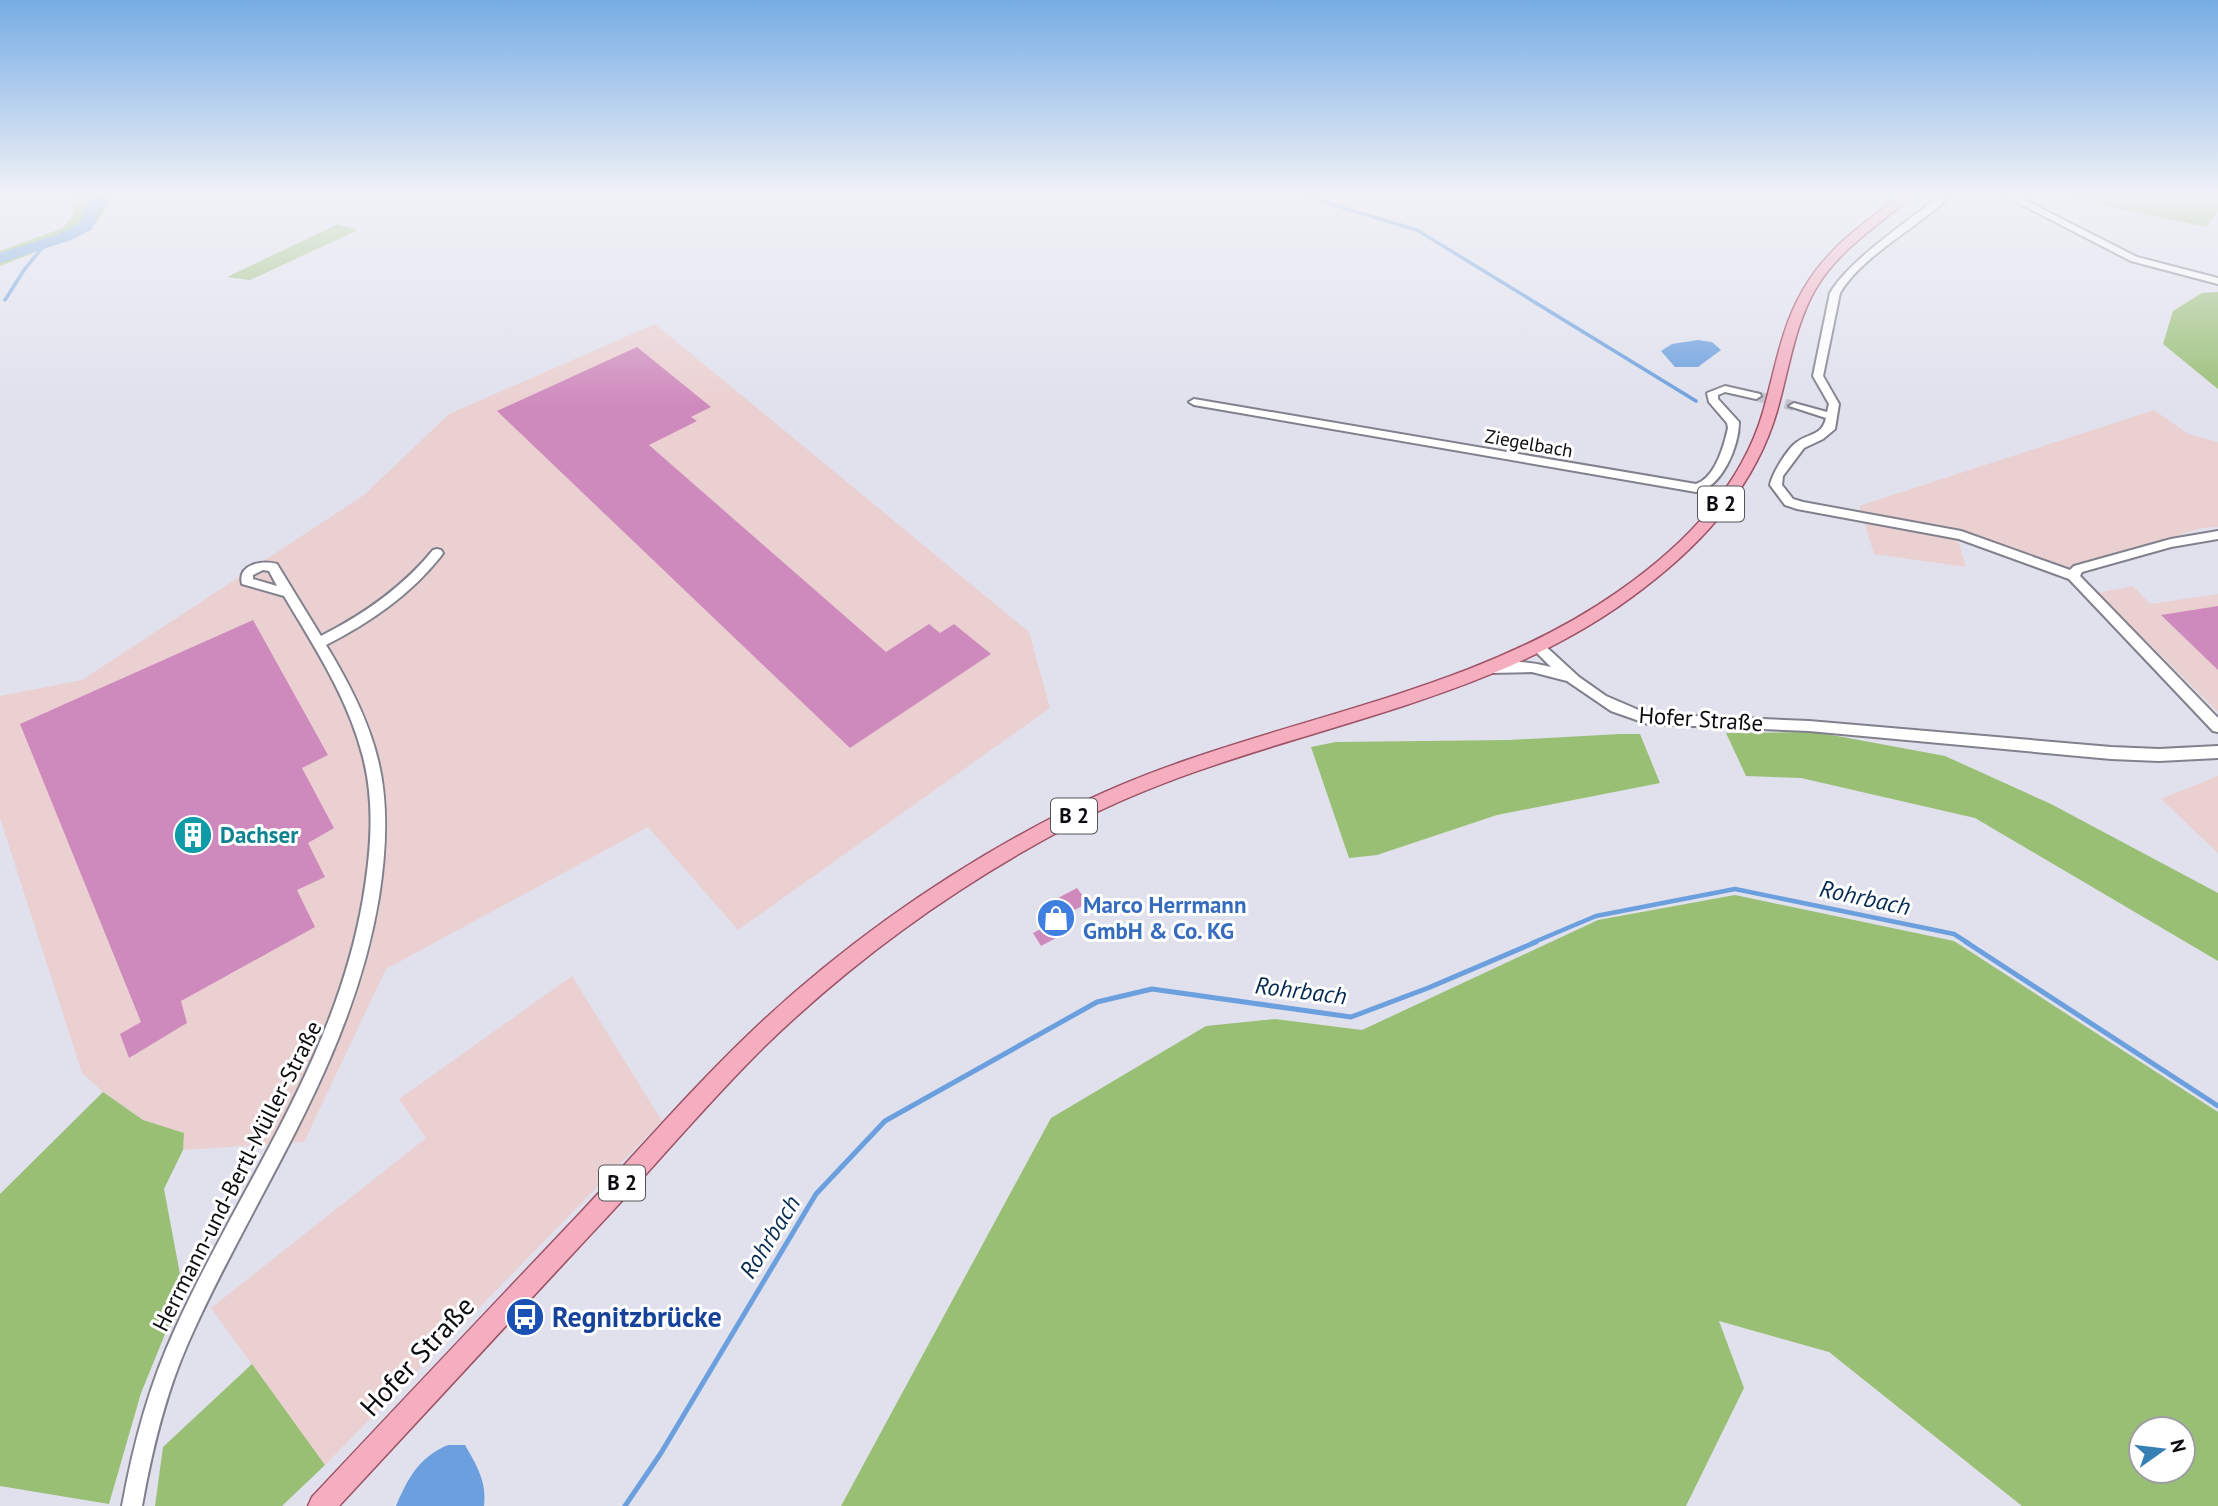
<svg xmlns="http://www.w3.org/2000/svg" width="2218" height="1506" font-family="'PT Sans',sans-serif">
<style>
.industrial{fill:#ebd0d1}
.forest{fill:#99bf75;fill-rule:evenodd}
.water{fill:#6b9fdd}
.lines{fill:none;stroke-linecap:round;stroke-linejoin:round}
.stream-far2{stroke:#6b9fdd;stroke-width:3.5}
.stream-far1{stroke:#6b9fdd;stroke-width:4.5}
.stream{stroke:#6b9fdd;stroke-width:5}
.river{fill:#6b9fdd;fill-rule:evenodd}
.building{fill:#cf8abd}
.minor-tunnel{stroke:#c0c1cc;stroke-width:10;stroke-dasharray:10 5;stroke-linecap:butt}
.minor-casing{stroke:#80818c;stroke-width:4}
.major-casing{stroke:#9e5266;stroke-width:3}
.minor{fill:#fff;fill-rule:evenodd}
.major{fill:#f4aebf;fill-rule:evenodd}
.labels{text-anchor:middle;stroke-width:6;stroke-linejoin:round;paint-order:stroke}
.far-street-label{font-size:19px;fill:#0c0c10;stroke:#fff}
.shield{fill:#fff;stroke:#555558;stroke-width:2}
.shield-label{font-size:21px;font-weight:bold;fill:#0c0c10}
.street-label{font-size:23px;fill:#0c0c10;stroke:#fff}
.culture-label{font-size:23px;font-weight:bold;fill:#0d838f;stroke:#fff;text-anchor:start}
.shop-label{font-size:23px;font-weight:bold;fill:#366cbe;stroke:#fff;text-anchor:start}
.water-label{font-size:24px;font-style:italic;fill:#052b52;stroke:#fff}
.near-transit-label{font-size:28px;font-weight:bold;fill:#164399;stroke:#fff;text-anchor:start}
.near-street-label{font-size:28px;fill:#0c0c10;stroke:#fff}
</style>
<rect width="100%" height="100%" fill="#e0e1ed"/>
<g class="industrial">
<polygon points="655,324 1029,632 1050,708 738,930 648,827 386,969 304,1142 183,1150 183,1133 143,1120 103,1092 82,1073 0,818 0,696 82,680 364,495 449,414"/>
<polygon points="2154,410 2188,434 2218,442 2218,527 2202,528 2049,574 1957,537 1966,567 1874,554 1859,506"/>
<polygon points="2133,586 2150,604 2218,594 2218,712 2098,593"/>
<polygon points="2218,776 2218,853 2161,799"/>
<polygon points="572,976 662,1121 325,1465 211,1308 426,1138 399,1099"/>
</g>
<g class="forest">
<polygon points="69,194 115,194 97,223 59,243 0,266 0,251 63,228 74,213"/>
<polygon points="2051,194 2218,194 2218,211 2206,227"/>
<polygon points="338,224 358,230 250,280 227,277"/>
<polygon points="2218,292 2218,389 2163,344 2173,311 2202,293"/>
<polygon points="1816,732 1945,756 2051,804 2218,893 2218,961 1975,818 1801,778 1746,776 1726,733"/>
<polygon points="1620,734 1640,734 1660,783 1497,815 1377,855 1349,858 1311,747 1336,742 1509,740"/>
<path d="M1735 895 1954 941 2218 1112V1506H2022L1829 1352 1719 1321 1744 1388 1686 1506H841L1051 1118 1206 1026 1275 1019 1362 1030 1598 920ZM2141 1429H2183V1471H2141Z"/>
<polygon points="103,1092 143,1120 184,1133 183,1150 164,1189 183,1290 141,1393 109,1504 0,1486 0,1194"/>
<polygon points="252,1364 325,1465 282,1506 155,1506 163,1447"/>
</g>
<g class="water">
<polygon points="1698,340 1712,342 1721,350 1698,367 1675,367 1661,351 1672,344"/>
<path d="M448 1445H465C477 1466 487 1482 484 1506H396C408 1478 419 1457 448 1445Z"/>
</g>
<g class="lines">
<g class="stream-far2">
<polyline points="1297,194 1417,230 1696,401"/>
<polyline points="5,300 24,270 47,242"/>
</g>
<polyline class="stream-far1" points="1532,943 1596,916 1735,889 1954,934 1968,943"/>
<g class="stream">
<polyline points="1966,942 2218,1106"/>
<polyline points="625,1506 661,1453 816,1194 885,1121 1097,1002 1152,989 1351,1017 1428,988 1536,942"/>
</g>
<polygon class="river" points="94,194 110,194 91,230 71,240 0,263 0,253 59,234 78,224"/>
</g>
<g class="building">
<polygon points="637,347 711,407 691,417 697,421 649,445 886,652 929,624 940,633 954,624 991,654 850,748 497,411"/>
<polygon points="2218,606 2218,670 2161,615"/>
<polygon points="253,620 328,755 302,768 334,828 308,843 325,877 297,890 315,927 181,1001 187,1023 129,1058 120,1034 141,1022 20,724"/>
<polygon points="1077,888 1088,903 1065,915 1070,922 1054,930 1058,937 1041,946 1033,933 1049,925 1037,909"/>
</g>
<g class="lines">
<polyline class="minor-tunnel" points="1756,396 1794,406"/>
<g class="minor-casing">
<g id="minor">
<path d="M1942 194H1952C1921 226 1862 255 1840 293L1823 376 1839 404 1835 429 1823 439 1804 448 1783 476 1782 485 1793 499 1803 502 1961 531 2070 570 2074 566 2171 539 2218 531V539L2171 547 2082 572 2080 576 2218 718V732L2213 731 2069 579 1959 539 1797 509 1785 505 1770 485C1772 474 1787 449 1797 442 1809 433 1822 436 1826 418L1789 406 1794 403 1827 412 1829 404 1813 376 1830 293C1850 259 1910 220 1942 194Z"/>
<polygon points="2001,194 2013,194 2137,257 2218,278 2218,284 2131,261"/>
<path d="M1725 386 1760 394 1761 396 1756 399 1725 392 1718 395V399L1739 422C1739 446 1722 488 1696 492L1194 405 1189 402 1194 399 1696 484C1715 478 1724 446 1728 428L1727 423 1709 402 1707 393Z"/>
<path d="M437 549 441 550 443 553 441 556C410 595 371 622 326 645 348 681 368 719 378 760 389 805 386 852 379 897 351 1066 255 1191 188 1343 165 1395 152 1450 142 1506H122C133 1445 149 1385 175 1329 241 1183 335 1061 363 899 371 852 375 803 363 757 348 698 315 648 284 596L242 584C237 564 262 560 277 564L321 636C364 614 402 588 433 550ZM263 570 269 571 277 586 253 579V575Z"/>
<path d="M1537 641 1542 643 1579 677 1606 696 1648 714 1809 721 2111 747 2159 749 2218 746V758L2159 761 2111 759 1809 731 1648 724 1611 711 1567 681 1532 672 1489 673 1482 668C1493 656 1536 663 1551 667L1530 646Z"/>
</g>
</g>
<g class="major-casing">
<path id="major" d="M1902 194H1914C1880 225 1839 248 1815 290 1794 327 1789 370 1777 411 1756 484 1704 542 1645 587 1481 716 1259 727 1077 822 963 881 858 956 766 1045 711 1099 660 1160 607 1217 517 1313 428 1410 339 1506H308L312 1497C402 1401 493 1305 583 1210 639 1150 693 1087 752 1031 845 943 951 869 1065 811 1242 720 1454 707 1619 591 1682 547 1741 488 1763 412 1775 371 1781 327 1803 290 1826 249 1865 222 1902 194Z"/>
</g>
<use href="#minor" class="minor"/>
<use href="#major" class="major"/>
</g>
<linearGradient id="sky" x2="0" y2="1"><stop stop-color="#76ace4"/><stop offset="0.48" stop-color="#f1f2f7"/><stop offset="1" stop-color="#f1f2f7" stop-opacity="0"/></linearGradient>
<rect width="2218" height="405" fill="url(#sky)"/>
<defs>
<g id="building-disc" transform="scale(2.0125)"><circle r="9.5" fill="#0f9aa8" stroke="#fff"/><path d="M-4-6H4V6H1V3H-1V6H-4ZM-2.5-4.3h1.7v1.8h-1.7ZM.8-4.3h1.7v1.8H.8ZM-2.5-1h1.7V.8h-1.7ZM.8-1h1.7V.8H.8Z" fill="#fff"/></g>
<g id="shop-disc" transform="scale(2.0125)"><circle r="9.5" fill="#3f7fe0" stroke="#fff"/><path d="M-5-2.5h2.3a2.7 3.5 0 0 1 5.4 0H5L5.5 6h-11ZM-1.5-2.5h3a1.5 2.3 0 0 0-3 0Z" fill="#fff"/></g>
<g id="bus-disc" transform="scale(2.0125)"><circle r="9.5" fill="#1a4fb4" stroke="#fff"/><path d="M-5-6H5V4H4V6H2V4H-2V6H-4V4H-5ZM-3.5-4V0h7V-4ZM-3.5 1.2v1.5H-2V1.2ZM2 1.2v1.5H3.5V1.2Z" fill="#fff"/></g>
</defs>
<g fill-rule="evenodd">
<use href="#building-disc" x="193" y="835"/>
<use href="#shop-disc" x="1056" y="918"/>
<use href="#bus-disc" x="525" y="1317"/>
</g>
<g class="labels">
<g class="far-street-label">
<text transform="translate(1529 443) rotate(10)" y="7">Ziegelbach</text>
</g>
<g class="shield">
<rect x="1698" y="486.5" width="46" height="35" rx="5"/>
<rect x="1051" y="798.5" width="46" height="35" rx="5"/>
<rect x="599" y="1165.5" width="46" height="35" rx="5"/>
</g>
<g class="shield-label">
<text x="1721" y="511">B 2</text>
<text x="1074" y="823">B 2</text>
<text x="622" y="1190">B 2</text>
</g>
<g class="street-label">
<text transform="translate(1701 719) rotate(4)" y="8">Hofer Straße</text>
<text transform="translate(237 1176) rotate(-63)" y="8">Herrmann-und-Bertl-Müller-Straße</text>
</g>
<g class="culture-label">
<text x="220" y="843">Dachser</text>
</g>
<g class="shop-label">
<text x="1083" y="913">Marco Herrmann<tspan x="1083" dy="26">GmbH &amp; Co. KG</tspan></text>
</g>
<g class="water-label">
<text transform="translate(1865 898) rotate(12)" y="8">Rohrbach</text>
<text transform="translate(1301 991) rotate(7)" y="8">Rohrbach</text>
<text transform="translate(770 1237) rotate(-58)" y="8">Rohrbach</text>
</g>
<g class="near-transit-label">
<text x="552" y="1327">Regnitzbrücke</text>
</g>
<g class="near-street-label">
<text transform="translate(417 1356) rotate(-47)" y="10">Hofer Straße</text>
</g>
</g>
<g transform="translate(2162 1450) rotate(76)"><circle r="33" fill="#ffffff" stroke="#9e9e9f" stroke-width="2"/>
<path d="M0-5L12 26L0 18L-12 26Z" fill="#3680b4"/>
<text y="-10" font-size="19" font-weight="bold" text-anchor="middle" fill="#0c0c10">N</text>
</g>
</svg>
